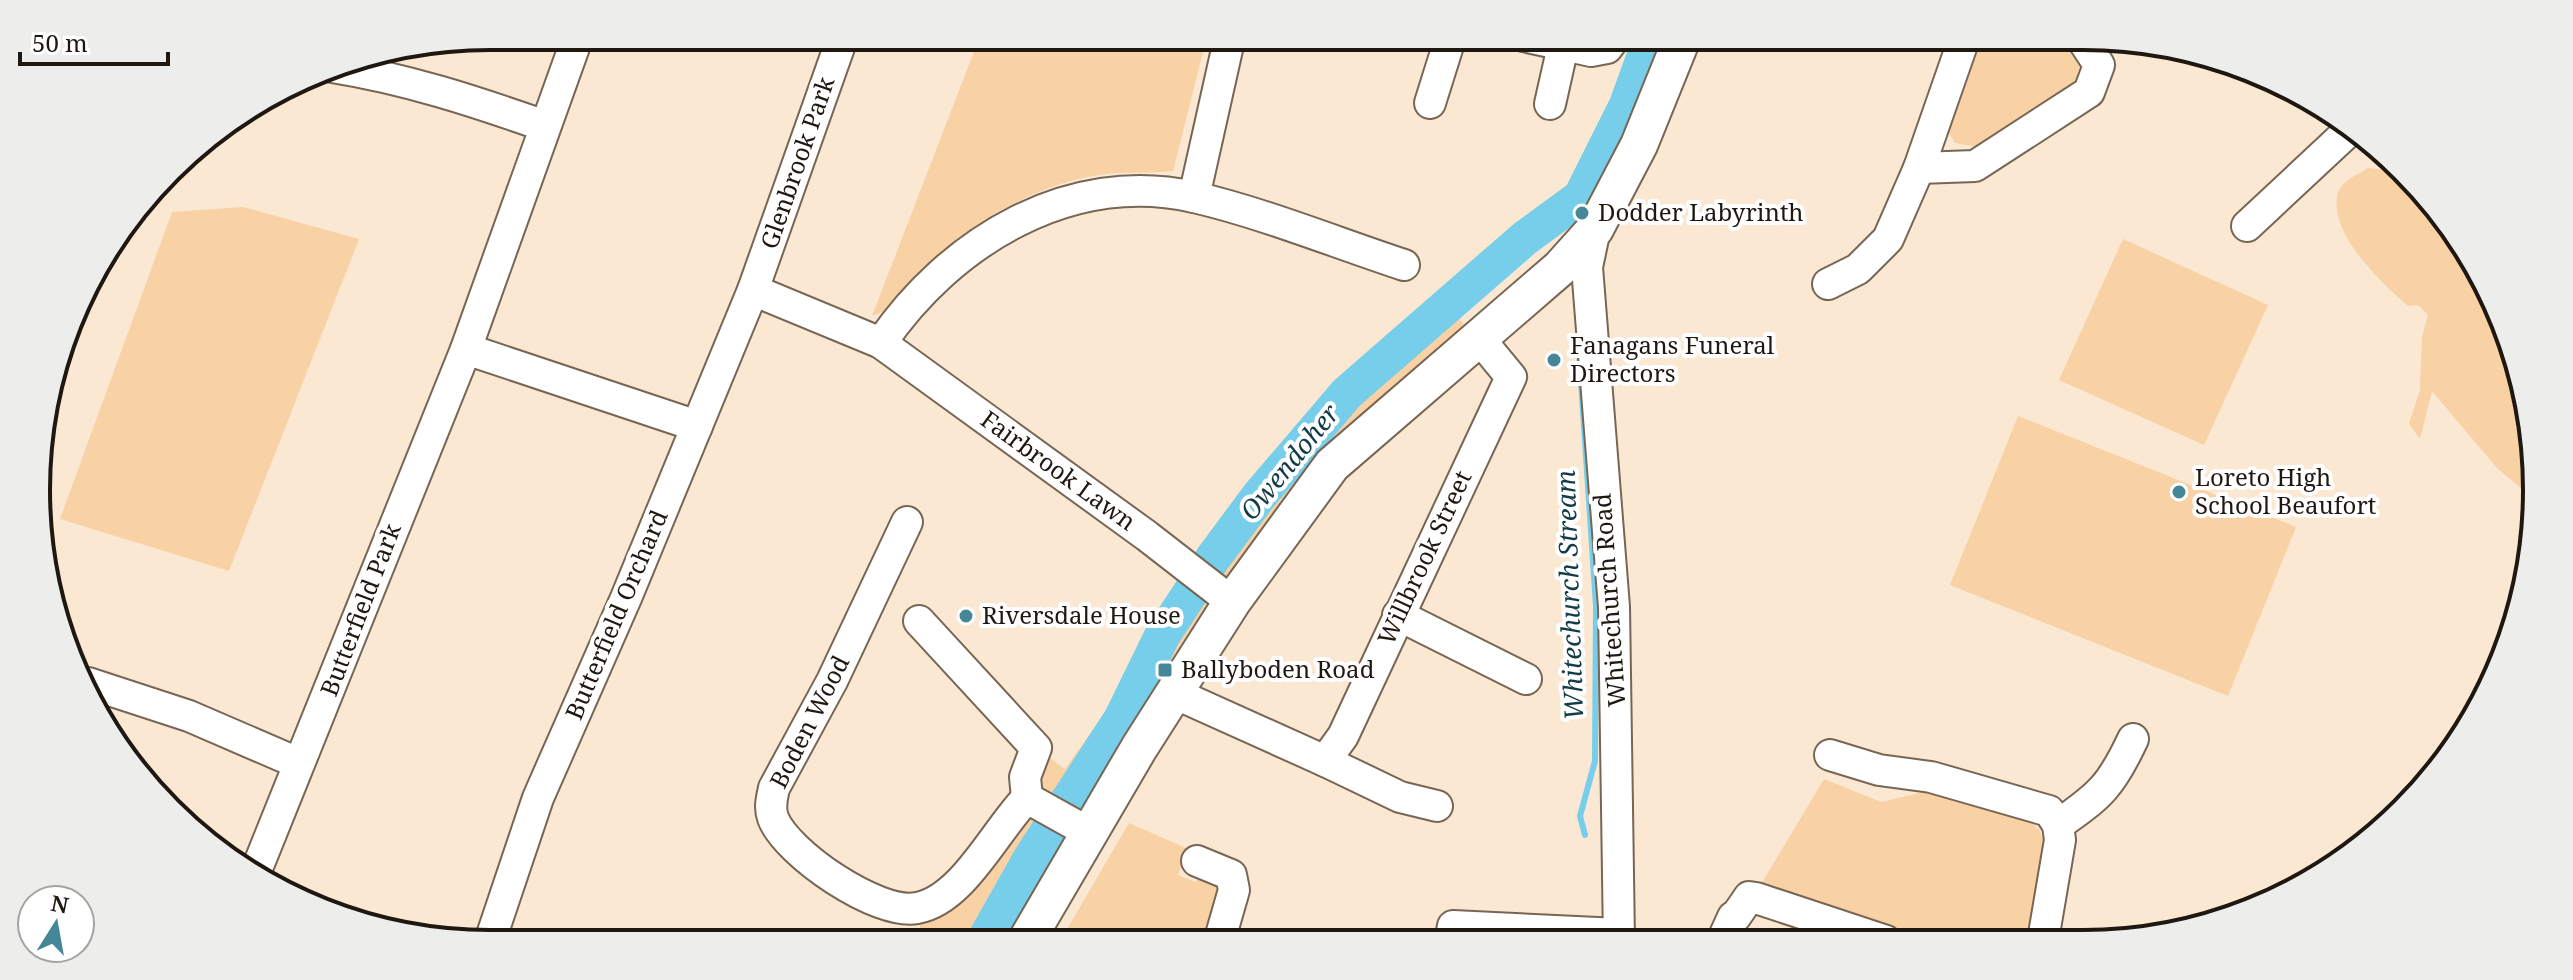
<svg xmlns="http://www.w3.org/2000/svg" width="2573" height="980" font-family="'Noto Serif',serif">
<style>
.green{fill:#f8d1a5}
.lines{fill:none;stroke-linecap:round;stroke-linejoin:round}
.stream{stroke:#76ceea;stroke-width:6}
.river{stroke:#76ceea;stroke-width:36}
.minor-casing{stroke:#776654;stroke-width:34}
.major-casing{stroke:#776654;stroke-width:40}
.minor{stroke:#fff;stroke-width:30}
.major{stroke:#fff;stroke-width:36}
.poi-dot{fill:#468699;stroke:#fff;stroke-width:3}
.labels{text-anchor:middle;stroke-width:8;stroke-linejoin:round;paint-order:stroke}
.street-label{font-size:24px;fill:#1f1811;stroke:#fff}
.poi-label{font-size:24px;fill:#1f1811;stroke:#fff;text-anchor:start}
.water-label{font-size:26px;font-style:italic;fill:#133c48;stroke:#fff}
.rim{fill:none;stroke:#1f1811;stroke-width:4}
</style>
<rect width="100%" height="100%" fill="#fbe8d3"/>
<g class="green">
<path d="M980 36H1207L1173 171C1149 174 1124 171 1100 175 1046 182 983 215 942 251 917 273 905 306 872 316Z"/>
<polygon points="1976,36 2070,36 2082,57 2074,84 1978,147 1955,143 1944,125"/>
<path d="M2368 168 2387 170 2402 178 2476 263 2533 431 2529 495 2497 468 2432 391 2420 439 2409 424 2420 390 2422 337 2428 315 2418 305 2408 306C2382 283 2331 236 2337 197 2339 182 2357 175 2368 168Z"/>
<polygon points="243,207 359,239 229,571 60,519 172,212"/>
<polygon points="2123,239 2268,305 2204,445 2059,380"/>
<polygon points="1448,303 1474,339 1217,597 1068,831 1004,943 914,943 920,928 917,913 991,844 1036,748 1065,769 1259,496 1347,393"/>
<polygon points="2018,416 2296,527 2228,696 1950,585"/>
<polygon points="1824,779 1881,802 1924,792 2027,820 2039,829 2045,844 2030,940 1909,941 1754,896"/>
<polygon points="1129,823 1188,849 1178,875 1195,882 1205,874 1223,888 1209,942 1059,943"/>
</g>
<g class="lines">
<polyline class="stream" points="1579,351 1596,606 1595,761 1580,816 1585,835"/>
<polyline class="river" points="983,943 1031,858 1122,718 1162,636 1213,558 1259,496 1347,393 1525,238 1581,197 1627,105 1652,36"/>
<g class="minor-casing">
<g id="minor">
<polyline points="1523,36 1591,51 1607,48 1616,36"/>
<path d="M332 67C407 79 474 101 545 126"/>
<polyline points="1430,103 1451,36"/>
<polyline points="1550,104 1563,46"/>
<polyline points="1919,168 1975,166 2089,92 2099,65 2080,36"/>
<polyline points="1194,197 1230,36"/>
<polyline points="2247,226 2353,127"/>
<polyline points="1595,229 1587,267 1614,607 1619,941"/>
<polyline points="1828,284 1858,269 1888,239 1919,168 1965,36"/>
<polyline points="753,290 881,343 1147,536 1232,602"/>
<path d="M881 343C950 242 1069 169 1194 197 1263 213 1337 243 1404 265"/>
<polyline points="466,349 697,426"/>
<path d="M907 522 832 681 774 788C772 798 769 807 773 818 786 853 878 916 917 908 963 900 996 829 1027 798L1088 832"/>
<polyline points="1398,615 1526,679"/>
<polyline points="919,621 1036,748 1025,777 1027,798"/>
<polyline points="88,683 189,716 298,763"/>
<polyline points="1174,693 1325,761 1343,736 1511,377 1478,337"/>
<polyline points="1830,755 1879,770 1931,777 2049,811 2058,825 2060,840 2043,940"/>
<polyline points="1325,761 1400,797 1437,806"/>
<path d="M2058 825C2101 795 2111 786 2133 739"/>
<polyline points="1197,861 1231,875 1234,890 1219,942"/>
<polyline points="256,871 466,349 578,36"/>
<polyline points="1736,916 1749,897 1756,898 1886,941"/>
<polyline points="1722,941 1733,917"/>
<polyline points="1450,942 1453,926 1619,934"/>
<polyline points="489,944 538,798 626,598 753,290 843,36"/>
</g>
</g>
<g class="major-casing">
<polyline id="major" points="1025,943 1139,748 1232,602 1332,465 1560,268 1595,229 1639,145 1683,36"/>
</g>
<use href="#minor" class="minor"/>
<use href="#major" class="major"/>
</g>
<g class="poi-dot">
<circle cx="1582" cy="213" r="8"/>
<circle cx="1554" cy="360" r="8"/>
<circle cx="2179" cy="492" r="8"/>
<circle cx="966" cy="616" r="8"/>
<rect x="1157" y="662" width="16" height="16" rx="4"/>
</g>
<g class="labels">
<g class="street-label">
<text transform="translate(798 163) rotate(-71)" y="8">Glenbrook Park</text>
<text transform="translate(1058 471) rotate(36)" y="8">Fairbrook Lawn</text>
<text transform="translate(1425 558) rotate(-65)" y="8">Willbrook Street</text>
<text transform="translate(1610 600) rotate(-94)" y="8">Whitechurch Road</text>
<text transform="translate(361 610) rotate(-69)" y="8">Butterfield Park</text>
<text transform="translate(617 615) rotate(-67)" y="8">Butterfield Orchard</text>
<text transform="translate(810 722) rotate(-63)" y="8">Boden Wood</text>
</g>
<g class="poi-label">
<text x="1598" y="221">Dodder Labyrinth</text>
<text x="1570" y="354">Fanagans Funeral<tspan x="1570" dy="28">Directors</tspan></text>
<text x="2195" y="486">Loreto High<tspan x="2195" dy="28">School Beaufort</tspan></text>
<text x="982" y="624">Riversdale House</text>
<text x="1181" y="678">Ballyboden Road</text>
</g>
<g class="water-label">
<text transform="translate(1290 462) rotate(-51)" y="9">Owendoher</text>
<text transform="translate(1570 595) rotate(-92)" y="9">Whitechurch Stream</text>
</g>
</g>
<path d="M0 0H2573V980H0ZM490 50H2083A440 440 0 0 1 2523 490V490A440 440 0 0 1 2083 930H490A440 440 0 0 1 50 490V490A440 440 0 0 1 490 50Z" fill="#ededec" fill-rule="evenodd"/>
<path class="rim" d="M490 50H2083A440 440 0 0 1 2523 490V490A440 440 0 0 1 2083 930H490A440 440 0 0 1 50 490V490A440 440 0 0 1 490 50Z"/>
<g transform="translate(56 924) rotate(11)"><circle r="38" fill="#ffffff" stroke="#a5a3a0" stroke-width="2"/>
<path d="M0-6L14 30L0 20L-14 30Z" fill="#468699"/>
<text y="-12" font-size="22" font-weight="bold" text-anchor="middle" fill="#1f1811">N</text>
</g>
<path d="M20 52v12h148v-12" fill="none" stroke="#1f1811" stroke-width="4"/>
<text x="32" y="52" font-size="24" fill="#1f1811" stroke="#ffffff" stroke-width="6" paint-order="stroke">50 m</text>
</svg>
